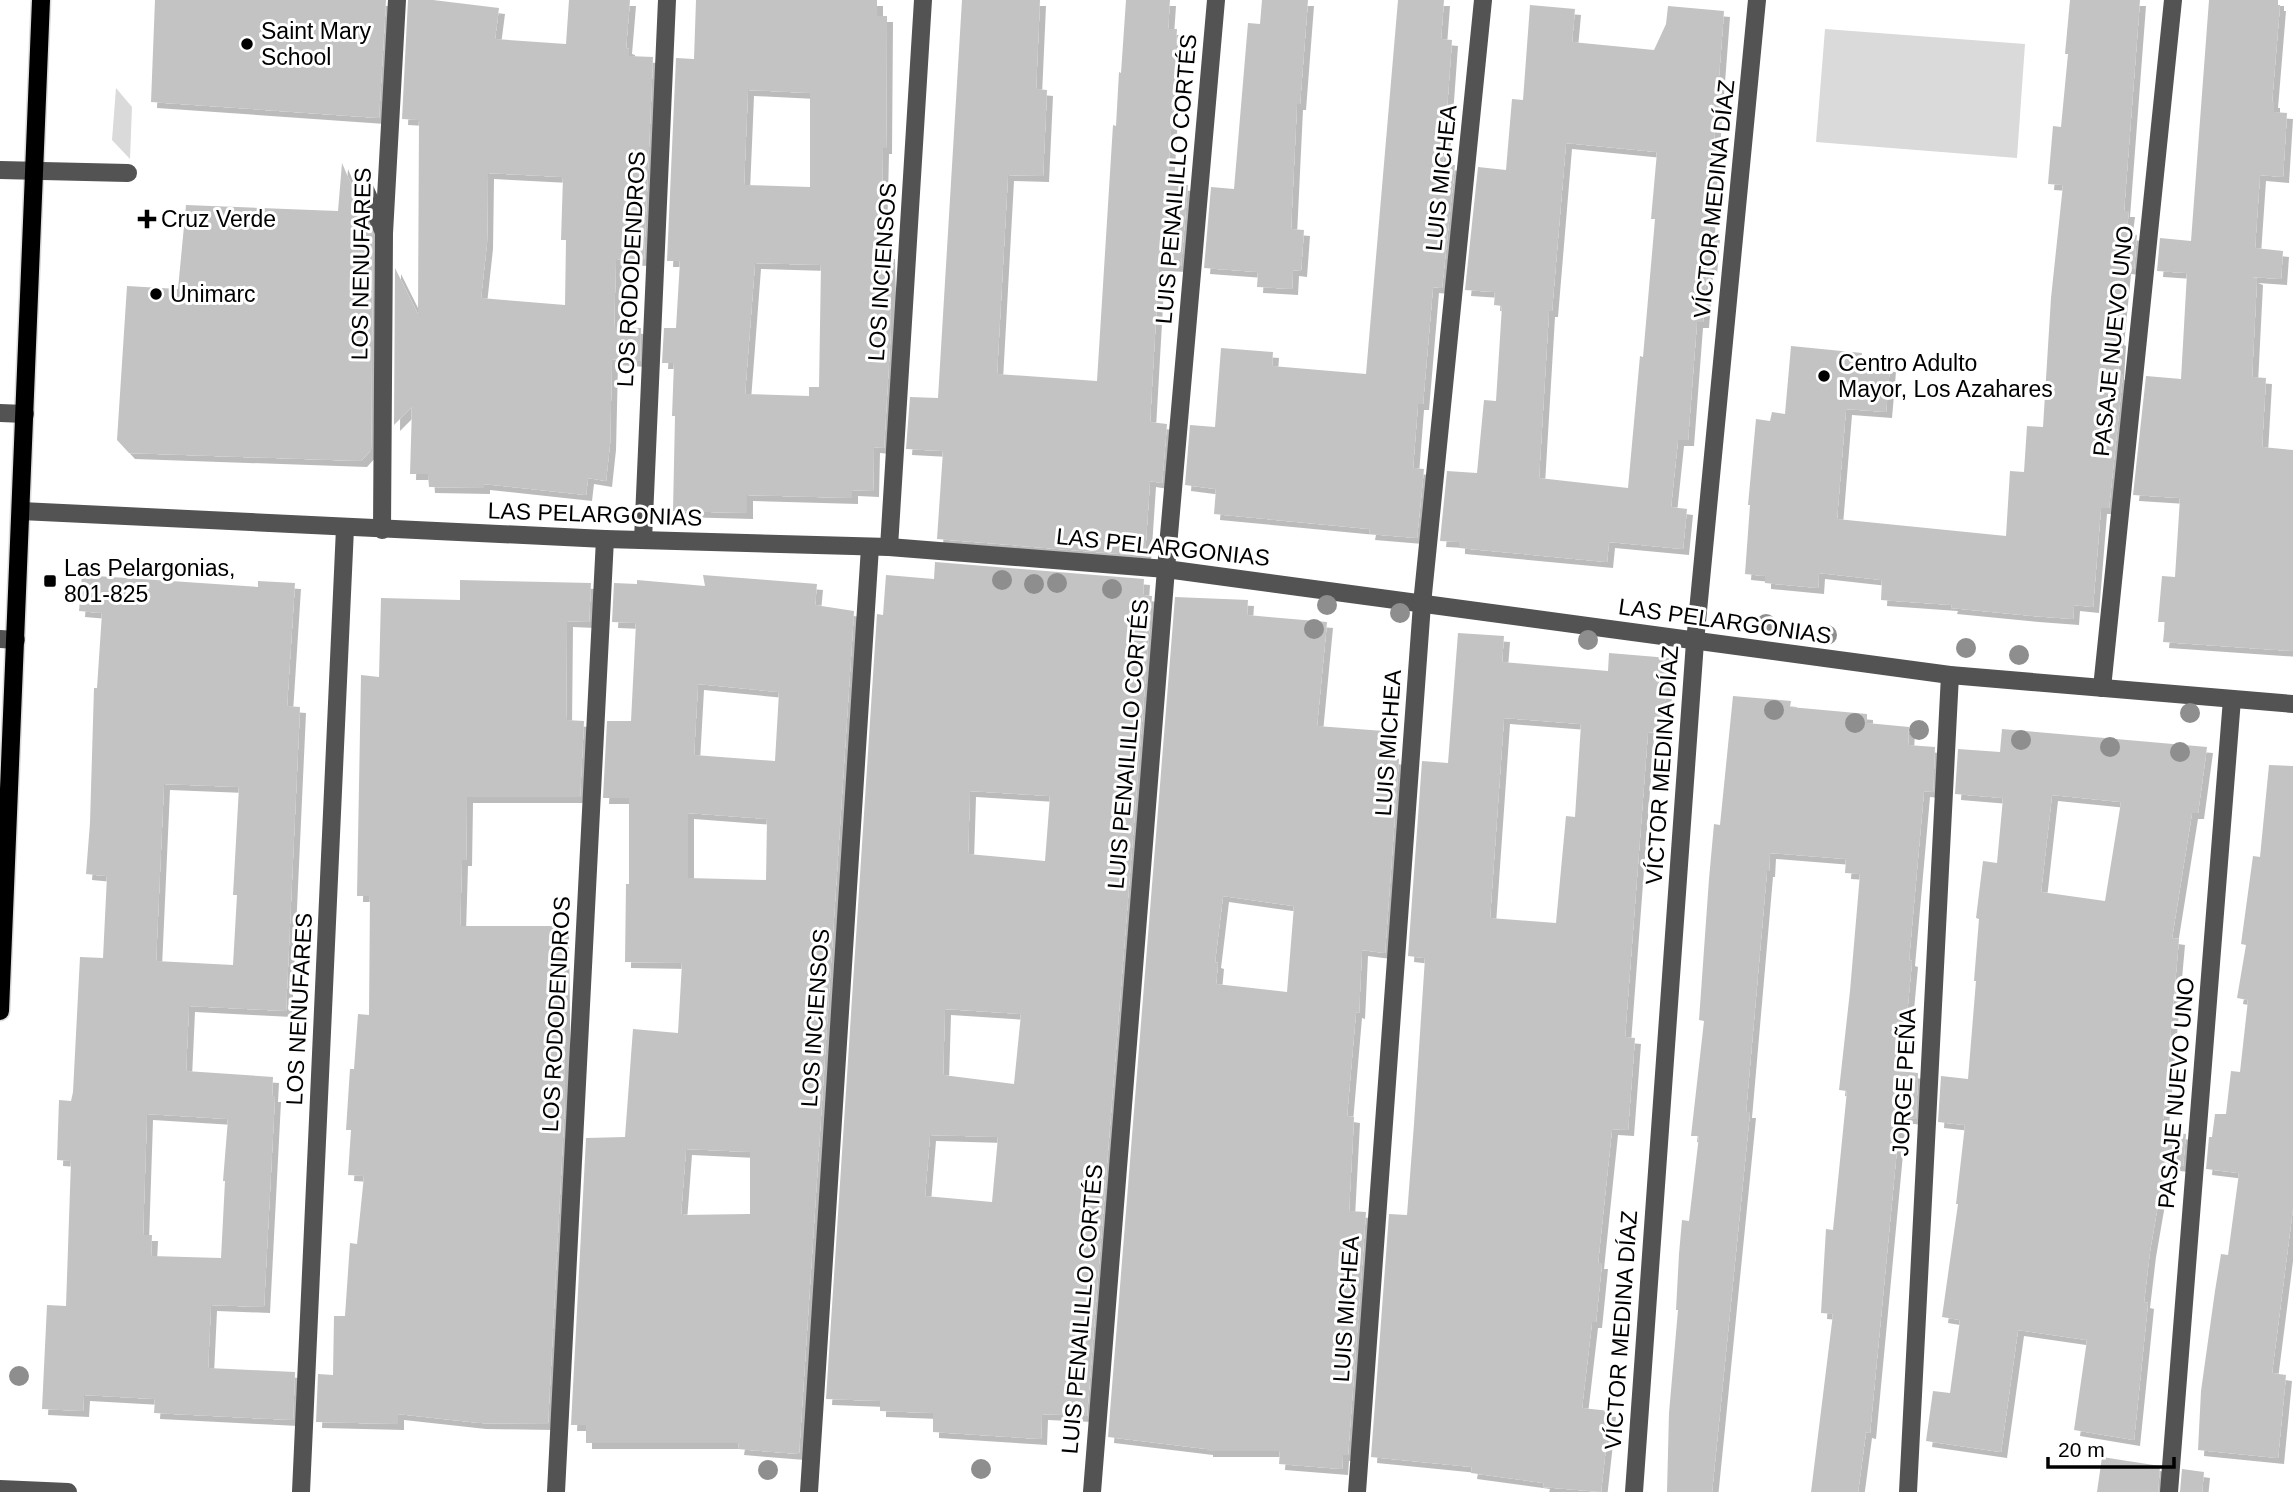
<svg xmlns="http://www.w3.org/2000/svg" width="2293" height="1492" font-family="Arial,sans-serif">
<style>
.green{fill:#dadada}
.building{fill:#c3c3c3;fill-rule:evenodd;filter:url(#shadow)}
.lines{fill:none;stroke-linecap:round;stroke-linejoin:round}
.major-casing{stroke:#dbdbdb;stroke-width:21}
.minor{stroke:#535353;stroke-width:18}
.major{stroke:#000;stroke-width:18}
.tree{fill:#8e8e8e}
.poi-dot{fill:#000;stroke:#fff;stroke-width:2.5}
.labels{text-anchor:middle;stroke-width:6;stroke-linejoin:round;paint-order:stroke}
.poi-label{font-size:23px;fill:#000;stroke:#fff;text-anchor:start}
.street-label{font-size:23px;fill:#000;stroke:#fff}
</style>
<defs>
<filter id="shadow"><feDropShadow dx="6" dy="6" stdDeviation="0" flood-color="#0004"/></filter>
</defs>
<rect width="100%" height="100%" fill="#fff"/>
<g class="green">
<polygon points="1825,29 2025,44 2017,158 1816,142"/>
<polygon points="116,88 132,107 130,159 112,140"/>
</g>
<g class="building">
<polygon points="155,0 386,0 379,118 151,102"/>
<path d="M408 0H433L499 8 495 39 566 44 569 0H630L626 48 629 49V56L653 57 644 260 616 259 614 327 641 328 640 361 612 359 610 444 606 481 588 478 586 495 484 484V488L429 487 428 474H410L412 407 394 425 395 268 418 314 419 120 402 119ZM488 173 563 177 561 240H566L565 305 481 298 487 243Z"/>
<path d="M696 0H877V16H887L886 148H883L881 235H884V253H889L891 328 884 448 874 447 873 491 852 490V498L747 495V513L673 511 675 416H672L674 363H662L664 328H676L680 261H667L676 58 694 59ZM748 90 810 93V187L744 185ZM755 263 821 265 819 387H809V396L745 394Z"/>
<polygon points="962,0 1040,0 1036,89 1047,90 1043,176 1008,175 997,374 1097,381 1113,125 1116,126 1119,72 1121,73 1126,0 1170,0 1168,29 1177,29 1168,179 1170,179 1170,184 1188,185 1181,266 1159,265 1150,422 1167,424 1162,483 1150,481 1145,556 937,539 943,451 906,449 910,397 938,398"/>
<polygon points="1262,0 1308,0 1300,104 1297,104 1291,229 1304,230 1301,271 1293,270 1292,289 1257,287 1258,272 1204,268 1211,187 1234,189 1248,23 1260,24"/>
<polygon points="1398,0 1444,0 1441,39 1452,40 1443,164 1455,165 1442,288 1433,287 1423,404 1418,404 1413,468 1424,469 1417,538 1369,534 1370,529 1214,514 1216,489 1185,485 1190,425 1215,427 1221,348 1273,352 1272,366 1366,374"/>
<polygon points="2070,0 2140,0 2124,211 2129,211 2126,234 2137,235 2134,269 2125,268 2118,339 2120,340 2118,374 2123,374 2109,508 2101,508 2093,607 2074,605 2073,619 2033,616 1951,608 1952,605 1881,600 1882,580 1819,573 1818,588 1765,583 1765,576 1745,574 1750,505 1748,505 1756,419 1770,421 1772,412 1785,414 1791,346 1862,353 1861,364 1890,366 1886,412 1846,409 1837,519 2006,536 2010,471 2024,472 2027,426 2043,427 2051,298 2063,185 2048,184 2053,126 2061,127 2068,54 2065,54"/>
<polygon points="2209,0 2278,0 2278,5 2280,5 2272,102 2274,102 2274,112 2287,113 2283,177 2260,175 2255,248 2283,251 2281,279 2252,277 2257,279 2252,377 2266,378 2262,447 2293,450 2293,651 2163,642 2165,622 2158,622 2162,576 2175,577 2180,498 2133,495 2146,376 2181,379 2187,273 2157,271 2160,238 2191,241"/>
<path d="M1530 5 1575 9 1572 42 1654 50 1666 24 1668 6 1724 11 1710 194 1709 233 1714 234 1711 269H1707L1703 322H1697L1688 440H1678L1671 507 1687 509 1683 549 1609 542 1607 562 1459 548V542L1440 541 1447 471 1477 473 1484 400 1496 401 1502 306 1494 305 1495 292 1465 290 1478 167 1506 170 1512 99 1523 100ZM1566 143 1657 152 1651 219H1655L1643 357 1640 356 1628 488 1539 478 1549 311H1552Z"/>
<polygon points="342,163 373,235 371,450 361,461 129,453 117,440 127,286 178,289 186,205 338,211"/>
<path d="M935 562 1144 579 1143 595 1152 596 1087 1416 1042 1414 1041 1439 933 1432V1413L880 1411V1401L826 1399 877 614 883 615 886 575 934 579ZM970 791 1050 796 1045 861 968 854ZM945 1009 1021 1014 1014 1084 943 1075ZM930 1135 998 1137 992 1202 925 1196Z"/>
<path d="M82 575 258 587V581L295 583 287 706 300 707 286 1011 189 1006 186 1071 273 1077 272 1096H275L264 1307 211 1305 208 1368 295 1372 293 1420 154 1413 155 1399 84 1395 83 1411 42 1409 47 1305 66 1306 71 1161 57 1160 59 1100 71 1101 73 1092 80 957 103 958 107 876 86 874 90 823 94 688H97L102 613 79 611ZM164 784 239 787 233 895H237L233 965 156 961ZM147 1114 228 1119 223 1181H225L221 1258 151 1256 152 1235H143Z"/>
<path d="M703 575 817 584 815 605 854 611 799 1454 738 1449 739 1443H586V1425H571L586 1138 625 1137 633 1029 678 1033 682 963 625 962 626 884H629V798H603L607 721H631L636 623 612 622 614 583 637 584V580L705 586ZM698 684 779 692 775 761 694 755ZM688 813 767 819 766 880 688 878ZM686 1149 750 1152V1214L681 1215Z"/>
<polygon points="460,580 591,583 589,622 567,621 566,720 584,721 580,797 467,797 466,860 462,860 460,926 563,926 565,1100 548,1424 480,1423 398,1414 398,1424 316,1422 318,1374 333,1375 334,1316 345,1316 350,1243 357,1244 364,1176 348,1175 351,1130 346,1130 350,1069 354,1069 358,1014 369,1015 370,896 357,896 361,675 379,677 381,598 460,600"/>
<path d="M1175 597 1248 600 1247 615 1327 622 1317 726 1384 731 1382 757 1399 759 1385 953 1362 950 1359 1013 1356 1012 1347 1116 1354 1117 1349 1211 1366 1212 1348 1455H1343L1342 1469 1279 1464 1280 1451H1207V1449L1108 1437ZM1223 896 1294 906 1287 992 1216 984 1218 963 1215 962Z"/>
<path d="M1458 633 1504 636 1502 662 1608 671 1609 653 1669 658 1662 733 1648 732 1625 1037 1635 1038 1628 1130 1612 1129 1598 1263H1602L1596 1322H1592L1582 1408 1610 1411 1601 1492 1543 1487 1544 1483 1471 1473 1472 1467 1371 1457 1389 1214 1407 1215 1414 1124 1425 958 1408 956 1422 761 1448 763ZM1504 718 1581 724 1575 817 1566 816 1556 923 1490 918Z"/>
<polygon points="1733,696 1791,701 1790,707 1867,714 1867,723 1909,727 1908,745 1935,747 1933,792 1924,791 1909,960 1912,961 1908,1004 1899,1071 1918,1073 1916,1119 1900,1117 1870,1433 1866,1432 1858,1492 1811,1492 1833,1314 1821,1313 1826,1229 1833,1230 1847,1091 1839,1090 1850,991 1860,874 1845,873 1846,859 1770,853 1769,871 1767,871 1746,1112 1750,1112 1712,1492 1667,1492 1669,1413 1678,1310 1676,1310 1679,1254 1682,1220 1689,1221 1699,1136 1691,1136 1704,1021 1699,1020 1709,879 1714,824 1720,825"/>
<path d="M2002 729 2207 747 2198 813H2192L2172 938 2179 939 2162 1131 2186 1134 2183 1166 2165 1164 2150 1251 2144 1302 2148 1303 2134 1440 2074 1430 2087 1340 2018 1330 2001 1452 1926 1441 1933 1391 1950 1393 1960 1320 1942 1317 1958 1204H1956L1965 1125 1938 1122 1941 1076 1968 1079 1976 981H1974L1979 919 1976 918 1983 861 1997 863 2003 798 1955 794 1958 749 2000 752ZM2052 795 2121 802 2105 901 2041 892Z"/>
<polygon points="2269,765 2293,766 2293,1208 2272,1373 2286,1375 2278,1458 2198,1450 2201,1391 2215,1291 2221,1254 2228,1255 2239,1173 2206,1169 2209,1137 2212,1137 2215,1114 2226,1114 2231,1071 2240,1072 2248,1000 2237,998 2246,945 2241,944 2253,856 2260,857"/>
<polygon points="2102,1457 2160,1466 2158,1492 2097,1492"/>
<polygon points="2182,1469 2204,1472 2202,1492 2180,1492"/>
</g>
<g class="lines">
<g class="major-casing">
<polyline id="major" points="0,1011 41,0"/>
</g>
<g class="minor">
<polyline points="0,170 128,173"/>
<polyline points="363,185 383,230"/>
<polyline points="0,413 25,414"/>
<polyline points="21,511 605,539 889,547 1166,569 1950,675 2293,704"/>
<polyline points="382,530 384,233 397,0"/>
<polyline points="643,540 667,0"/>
<polyline points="889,547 923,0"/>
<polyline points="0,639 16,640"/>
<polyline points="2102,688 2173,0"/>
<polyline points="0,1489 68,1492"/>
<polyline points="301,1492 345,528"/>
<polyline points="556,1492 605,539"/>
<polyline points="809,1492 870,547"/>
<polyline points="1092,1492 1166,569 1216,0"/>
<polyline points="1357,1492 1422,604 1483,0"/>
<polyline points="1634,1492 1695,642 1757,0"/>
<polyline points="1908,1492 1950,675"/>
<polyline points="2169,1492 2232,699"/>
</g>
<use href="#major" class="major"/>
</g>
<g class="tree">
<circle cx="1002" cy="580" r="10"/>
<circle cx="1057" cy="583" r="10"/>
<circle cx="1034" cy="584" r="10"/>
<circle cx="1112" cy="589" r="10"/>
<circle cx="1327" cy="605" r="10"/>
<circle cx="1400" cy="613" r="10"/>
<circle cx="1766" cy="624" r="10"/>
<circle cx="1314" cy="629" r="10"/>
<circle cx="1827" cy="635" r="10"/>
<circle cx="1588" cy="640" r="10"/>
<circle cx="1966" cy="648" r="10"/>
<circle cx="2019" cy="655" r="10"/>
<circle cx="1774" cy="710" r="10"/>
<circle cx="2190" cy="713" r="10"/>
<circle cx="1855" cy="723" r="10"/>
<circle cx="1919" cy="730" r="10"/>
<circle cx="2021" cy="740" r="10"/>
<circle cx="2110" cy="747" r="10"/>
<circle cx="2180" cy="752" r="10"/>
<circle cx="19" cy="1376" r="10"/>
<circle cx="981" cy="1469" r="10"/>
<circle cx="768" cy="1470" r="10"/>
</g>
<g class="poi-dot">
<circle cx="247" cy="44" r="7"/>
<path d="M143.5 208.5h7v7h7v7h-7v7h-7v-7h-7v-7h7z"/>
<circle cx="156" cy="294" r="7"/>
<circle cx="1824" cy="376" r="7"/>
<rect x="43" y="574" width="14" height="14" rx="3.5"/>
</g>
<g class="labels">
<g class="poi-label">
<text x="261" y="39">Saint Mary<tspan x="261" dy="26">School</tspan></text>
<text x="161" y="227">Cruz Verde</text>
<text x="170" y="302">Unimarc</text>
<text x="1838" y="371">Centro Adulto<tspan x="1838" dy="26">Mayor, Los Azahares</tspan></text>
<text x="64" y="576">Las Pelargonias,<tspan x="64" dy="26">801-825</tspan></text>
</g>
<g class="street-label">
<text transform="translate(1441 178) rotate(-84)" y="8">LUIS MICHEA</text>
<text transform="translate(1176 179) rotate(-85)" y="8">LUIS PENAILILLO CORTÉS</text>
<text transform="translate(1714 199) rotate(-84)" y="8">VÍCTOR MEDINA DÍAZ</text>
<text transform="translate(361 264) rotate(-89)" y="8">LOS NENUFARES</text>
<text transform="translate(631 269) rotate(-87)" y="8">LOS RODODENDROS</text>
<text transform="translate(882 272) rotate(-86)" y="8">LOS INCIENSOS</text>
<text transform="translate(2113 341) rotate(-84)" y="8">PASAJE NUEVO UNO</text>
<text transform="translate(595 514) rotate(2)" y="8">LAS PELARGONIAS</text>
<text transform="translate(1163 547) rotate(6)" y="8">LAS PELARGONIAS</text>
<text transform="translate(1725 621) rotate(8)" y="8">LAS PELARGONIAS</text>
<text transform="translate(1388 743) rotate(-86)" y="8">LUIS MICHEA</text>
<text transform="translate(1128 744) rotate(-85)" y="8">LUIS PENAILILLO CORTÉS</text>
<text transform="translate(1662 765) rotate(-86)" y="8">VÍCTOR MEDINA DÍAZ</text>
<text transform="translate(299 1009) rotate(-87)" y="8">LOS NENUFARES</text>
<text transform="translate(556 1014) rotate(-87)" y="8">LOS RODODENDROS</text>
<text transform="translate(815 1018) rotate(-86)" y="8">LOS INCIENSOS</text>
<text transform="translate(1904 1082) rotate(-87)" y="8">JORGE PEÑA</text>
<text transform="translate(2176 1093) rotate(-85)" y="8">PASAJE NUEVO UNO</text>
<text transform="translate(1082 1309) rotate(-85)" y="8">LUIS PENAILILLO CORTÉS</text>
<text transform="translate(1346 1309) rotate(-86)" y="8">LUIS MICHEA</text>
<text transform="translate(1621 1330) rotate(-86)" y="8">VÍCTOR MEDINA DÍAZ</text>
</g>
</g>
<path d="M2048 1457v10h126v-10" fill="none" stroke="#000000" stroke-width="3.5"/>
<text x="2058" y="1457" font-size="21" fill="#000000" stroke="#ffffff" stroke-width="5" paint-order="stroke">20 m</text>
</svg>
